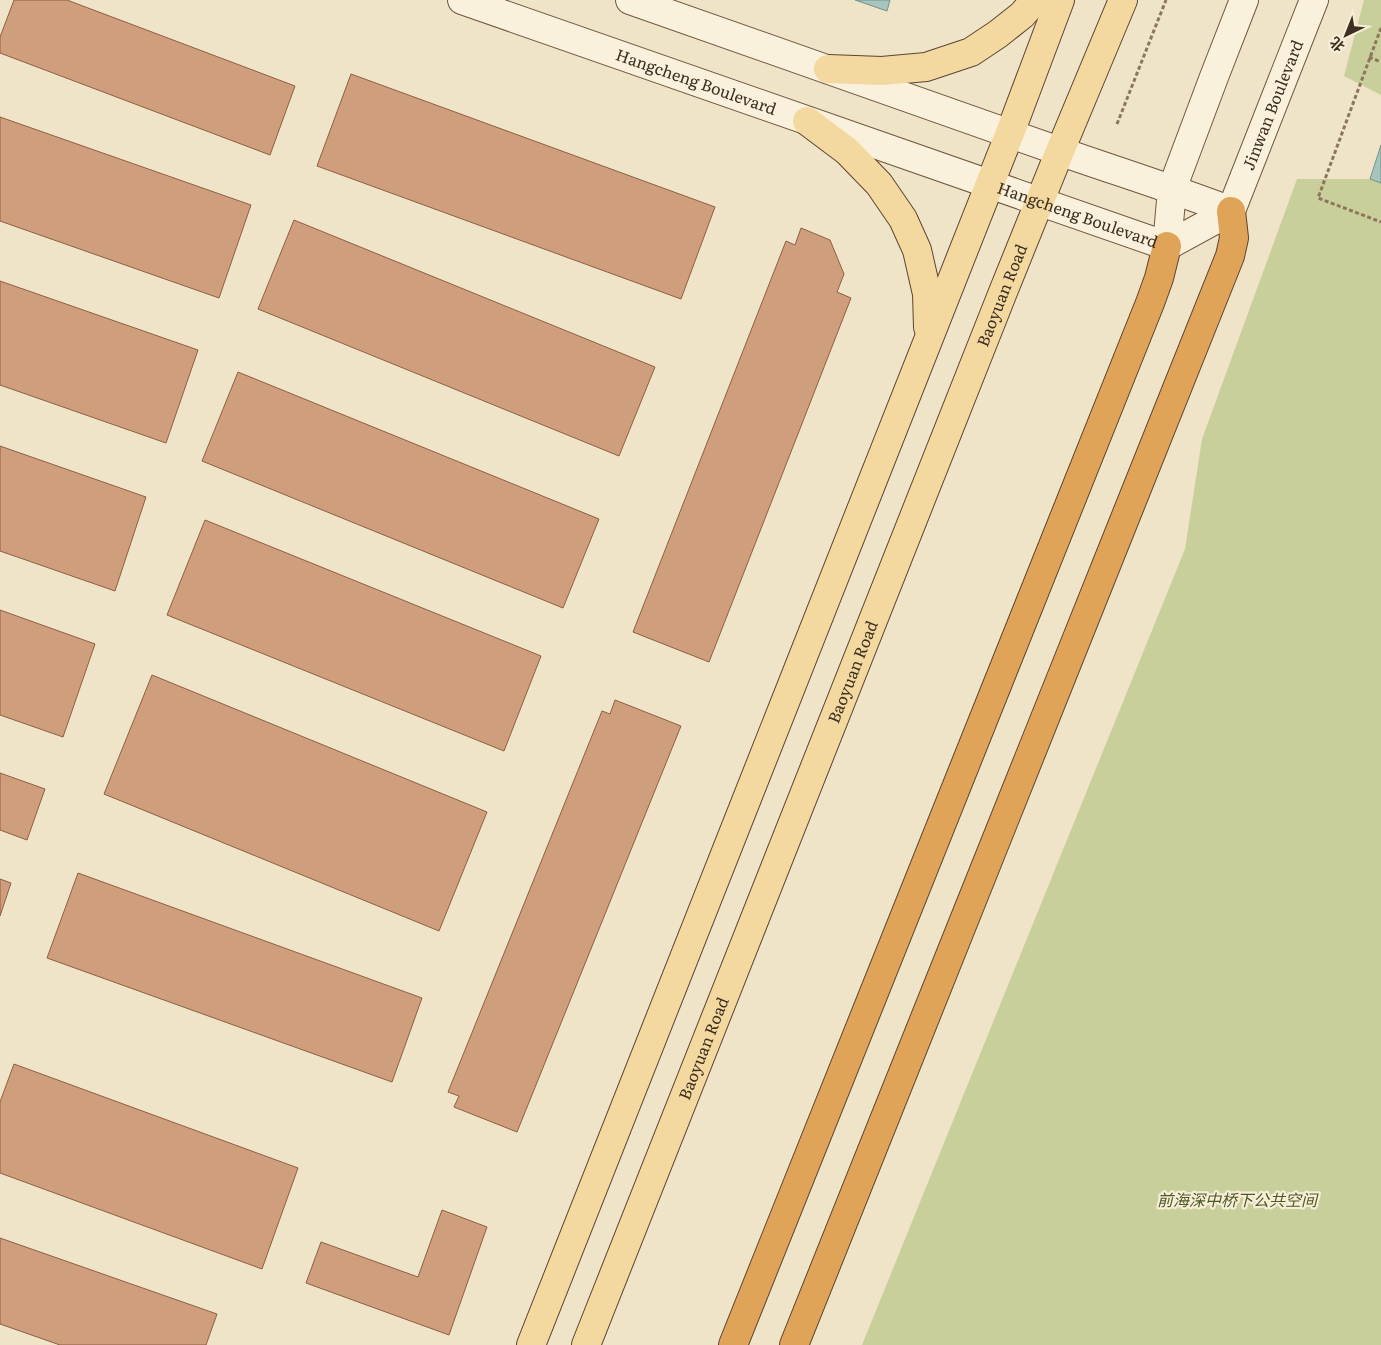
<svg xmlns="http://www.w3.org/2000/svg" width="1381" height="1345" font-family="Literata,'Noto Sans SC',serif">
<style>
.green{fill:#c9cf9b}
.water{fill:#a9c4bc;stroke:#6f938a}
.building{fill:#cf9f7d;stroke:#8d5f41}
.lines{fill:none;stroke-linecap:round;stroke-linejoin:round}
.secondary-casing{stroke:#6f573f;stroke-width:30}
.primary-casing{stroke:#5b4430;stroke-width:30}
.highway-casing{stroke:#5b4430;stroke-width:30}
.path{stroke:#8d765c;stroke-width:3;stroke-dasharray:4 2.5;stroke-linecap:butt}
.secondary{stroke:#faf1dc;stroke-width:28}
.primary{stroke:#f3d9a0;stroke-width:28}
.highway{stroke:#e0a458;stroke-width:28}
.labels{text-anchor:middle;stroke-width:4.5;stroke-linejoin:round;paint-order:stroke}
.street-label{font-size:16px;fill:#3d2e20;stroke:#f7eed8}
.park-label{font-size:16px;font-style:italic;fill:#4d5a26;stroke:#f7eed8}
</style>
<rect width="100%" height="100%" fill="#f0e4c8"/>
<g class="green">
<polygon points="1364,0 1381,0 1381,95 1344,76"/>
<polygon points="1297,179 1370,179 1381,183 1381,1345 862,1345 1185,549 1202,439"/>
</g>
<g class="water">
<polygon points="855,0 890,0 887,11"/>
<polygon points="1381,145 1381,183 1370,179"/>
</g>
<g class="building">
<polygon points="14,0 67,0 295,86 270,155 0,53 0,37"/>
<polygon points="351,74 715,207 681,299 317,166"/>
<polygon points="0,117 251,205 219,298 0,221"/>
<polygon points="294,220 655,367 619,456 258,309"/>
<polygon points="801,228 830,240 844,274 837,292 851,298 709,662 633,632 786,241 795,245"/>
<polygon points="0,281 198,350 166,443 0,385"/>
<polygon points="238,372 599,519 563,608 202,461"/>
<polygon points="0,446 146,497 115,591 0,551"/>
<polygon points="205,520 541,656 504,751 167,615"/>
<polygon points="0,610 95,644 63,737 0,715"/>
<polygon points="152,675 487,812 439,931 104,794"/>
<polygon points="615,700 681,726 517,1132 454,1107 459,1096 448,1092 602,711 610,714"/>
<polygon points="0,773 45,789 27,840 0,830"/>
<polygon points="78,873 422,998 392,1082 47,958"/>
<polygon points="0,879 11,883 0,916"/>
<polygon points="14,1064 298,1168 262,1269 0,1173 0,1102"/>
<polygon points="442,1210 487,1227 449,1335 306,1283 321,1242 418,1277"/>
<polygon points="0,1238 217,1314 206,1345 60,1345 0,1324"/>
</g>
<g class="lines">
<g class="secondary-casing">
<g id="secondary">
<path id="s1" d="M462 0 1167 246 1231 211"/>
<path d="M630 0C773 50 916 100 1059 151 1116 171 1174 189 1231 211"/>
<path id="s2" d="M1231 211 1314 0"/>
<polyline points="1167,246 1172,189 1214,77 1244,0"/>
</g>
</g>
<g class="primary-casing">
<g id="primary">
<polyline points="828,69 882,71 926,67 971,52 998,34 1022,15 1035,0"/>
<polyline points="807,121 847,151 879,184 903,219 917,250 927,294 928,327"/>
<polyline points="531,1345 1010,133 1060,0"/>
<path id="s3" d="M586 1345 1003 292 1060 151 1123 0"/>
</g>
</g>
<g class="highway-casing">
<g id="highway">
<polyline points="733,1345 1150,303 1159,278 1167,246"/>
<polyline points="794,1345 1230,256 1234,238 1231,211"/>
</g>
</g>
<g class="path">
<polyline points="1381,28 1318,198 1381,222"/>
<polyline points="1369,57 1381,62"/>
<polyline points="1117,124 1166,0"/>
</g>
<use href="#secondary" class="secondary"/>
<use href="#primary" class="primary"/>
<use href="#highway" class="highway"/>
</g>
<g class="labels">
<g class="street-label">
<text dy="6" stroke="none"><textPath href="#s1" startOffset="248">Hangcheng Boulevard</textPath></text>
<text dy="6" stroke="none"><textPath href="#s2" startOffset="114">Jinwan Boulevard</textPath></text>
<text dy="6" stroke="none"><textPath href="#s1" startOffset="652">Hangcheng Boulevard</textPath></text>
<text dy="6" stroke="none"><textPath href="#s3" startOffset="1129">Baoyuan Road</textPath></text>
<text dy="6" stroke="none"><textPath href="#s3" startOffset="724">Baoyuan Road</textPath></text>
<text dy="6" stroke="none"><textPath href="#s3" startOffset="319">Baoyuan Road</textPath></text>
</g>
<g class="park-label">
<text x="1237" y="1206">前海深中桥下公共空间</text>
</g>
</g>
<g transform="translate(1346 35) rotate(223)" stroke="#f7eed8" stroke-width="4" paint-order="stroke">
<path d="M0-4L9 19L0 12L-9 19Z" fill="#3d2e20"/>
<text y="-8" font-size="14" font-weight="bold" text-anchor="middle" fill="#3d2e20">北</text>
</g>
</svg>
